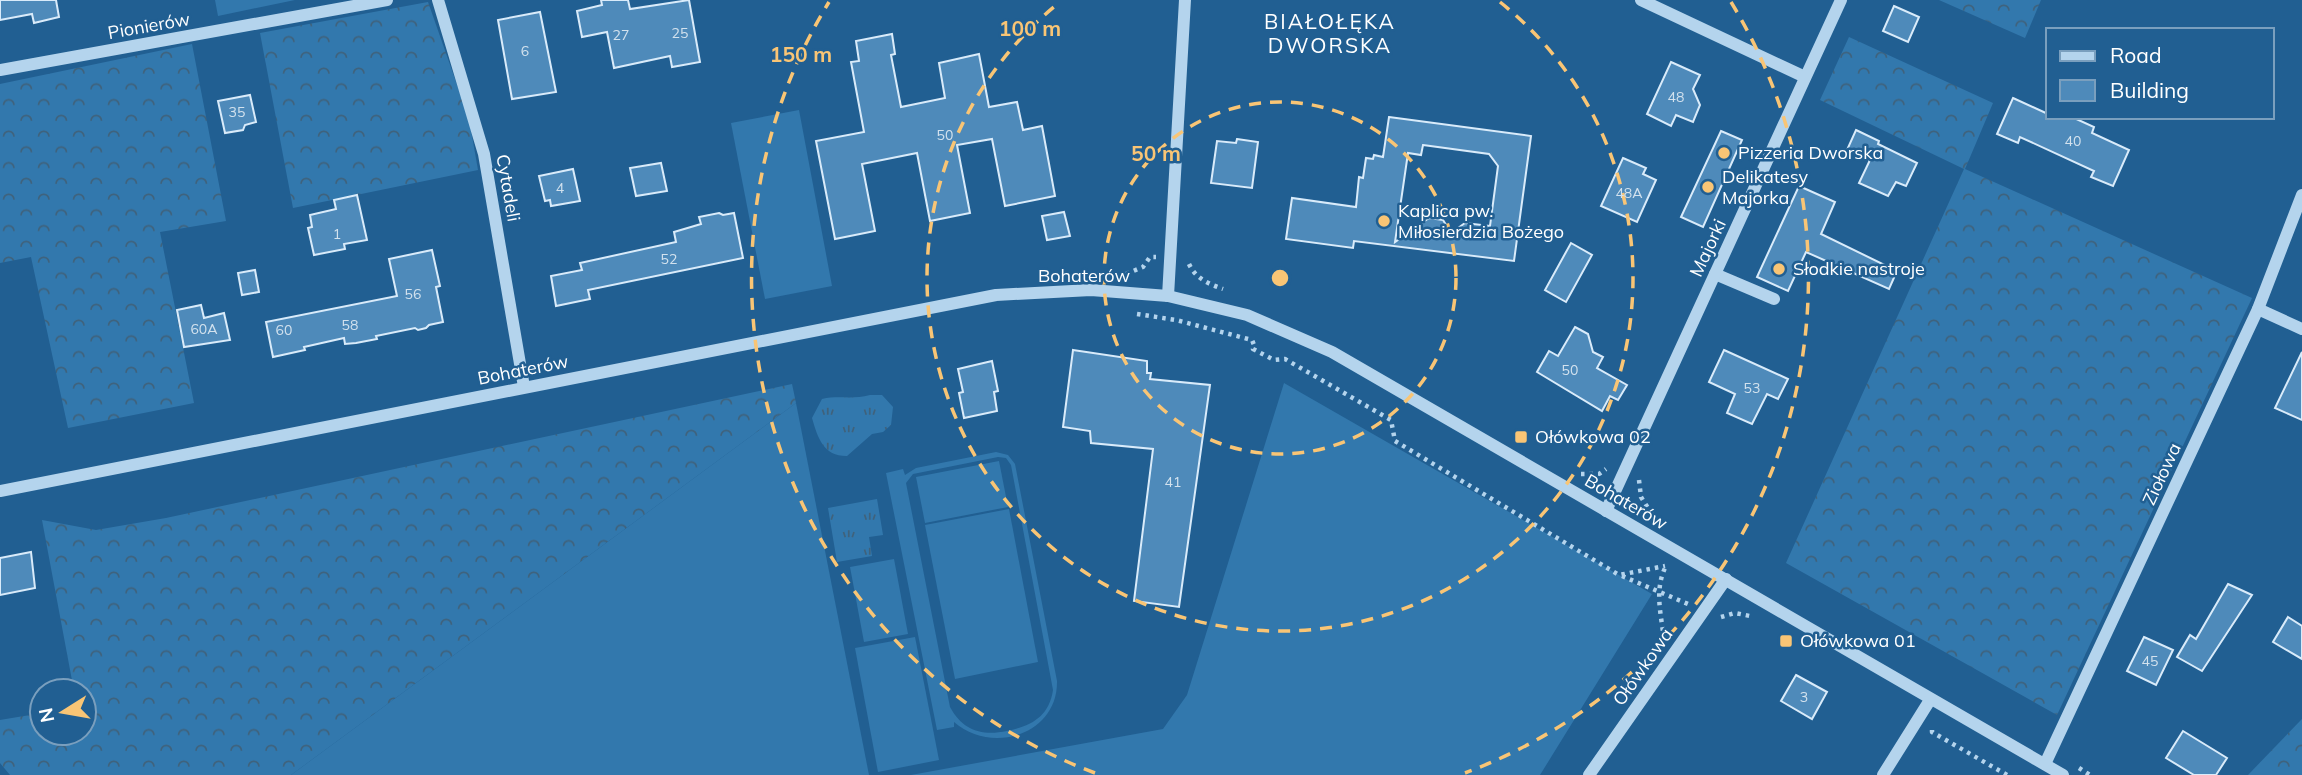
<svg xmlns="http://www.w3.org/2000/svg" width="2302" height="775" font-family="Mulish,sans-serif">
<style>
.grass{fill:#3278ad;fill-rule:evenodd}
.forest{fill:url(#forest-crowns)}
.park{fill:url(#park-tufts)}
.building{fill:#4e8aba;stroke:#d9ebfa;stroke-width:2;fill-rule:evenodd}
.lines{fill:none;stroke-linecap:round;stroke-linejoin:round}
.path{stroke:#b4d4ed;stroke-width:4.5;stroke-dasharray:3.5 5;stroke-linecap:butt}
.minor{stroke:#b4d4ed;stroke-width:12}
.ring{fill:none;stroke:#f9c575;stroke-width:3.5;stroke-dasharray:12 9}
.poi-dot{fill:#f9c575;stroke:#215f92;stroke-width:2.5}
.labels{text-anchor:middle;stroke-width:5;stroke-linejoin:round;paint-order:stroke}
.number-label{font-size:14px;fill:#d3e2ee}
.street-label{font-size:18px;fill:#fff;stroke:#215f92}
.poi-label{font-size:18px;fill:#fff;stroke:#215f92;text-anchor:start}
.quarter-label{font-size:21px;letter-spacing:2px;fill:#fff;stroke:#215f92}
.centre{fill:#f9c575;stroke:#215f92;stroke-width:3.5}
.ring-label{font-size:21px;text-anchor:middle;font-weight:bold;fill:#f9c575;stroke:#215f92;stroke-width:5;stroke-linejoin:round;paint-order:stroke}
</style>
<defs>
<pattern id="forest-crowns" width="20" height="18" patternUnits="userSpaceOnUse" patternTransform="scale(1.75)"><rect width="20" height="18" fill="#3278ad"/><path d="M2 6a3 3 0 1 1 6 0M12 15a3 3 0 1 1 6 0" fill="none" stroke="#3f627c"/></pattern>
<pattern id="park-tufts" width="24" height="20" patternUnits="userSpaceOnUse" patternTransform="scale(1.75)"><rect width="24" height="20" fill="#3278ad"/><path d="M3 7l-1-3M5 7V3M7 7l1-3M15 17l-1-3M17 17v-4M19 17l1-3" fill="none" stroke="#3f627c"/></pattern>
</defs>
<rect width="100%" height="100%" fill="#215f92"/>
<g class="grass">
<polygon points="215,0 295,0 218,16"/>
<polygon points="799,110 832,286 765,299 731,123"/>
<polygon points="1284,383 1652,594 1540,775 911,775 1163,729 1187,695"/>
<polygon points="796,403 869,775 291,775"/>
<path d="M996 452 1008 455 1015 464 1057 681C1058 735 991 755 954 722V727L937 730 886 473 903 469 905 475 916 468ZM998 457 1006 458 1011 465 1053 690C1049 717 1031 726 1007 731 982 736 963 731 950 707L906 483 913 474Z"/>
<polygon points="999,461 1008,507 925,523 916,477"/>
<polygon points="1009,509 1038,662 955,679 925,525"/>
<polygon points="894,559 908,634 864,642 850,567"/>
<polygon points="915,637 939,760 878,772 855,648"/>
</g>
<g class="forest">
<polygon points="1939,0 2041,0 2025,38"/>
<polygon points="428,2 469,119 478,170 293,208 260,33"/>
<polygon points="1849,37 1993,103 1965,169 2252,298 2057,715 1786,563 1964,169 1820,100"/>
<polygon points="192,44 226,221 160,232 194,403 68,428 31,257 0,263 0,84"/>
<polygon points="792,384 796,403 291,775 10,775 0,763 0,720 42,713 42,733 84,733 84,691 74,691 42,520 96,530 166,518"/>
<polygon points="2302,719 2302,775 2248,775"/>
</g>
<g class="park">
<path d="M870 395H882L893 407 891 425 883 432 872 434 847 456C823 456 818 438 812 418L822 399C839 395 852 400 870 395Z"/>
<polygon points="877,499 883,535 869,537 872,556 837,562 828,508"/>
</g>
<g class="building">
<polygon points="0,0 56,0 59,17 34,23 32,14 0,20"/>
<polygon points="601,0 628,0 630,9 689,0 700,62 672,67 670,56 614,68 607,32 582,37 577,11 602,5"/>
<polygon points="1894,6 1919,17 1908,42 1883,31"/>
<polygon points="540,12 556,92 512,99 498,20"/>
<polygon points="892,34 895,54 891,55 901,107 945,98 939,63 979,54 989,107 1017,102 1023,130 1042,126 1055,196 1005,206 992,139 957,145 970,213 930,221 917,153 862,164 875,231 835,239 816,141 864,132 851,62 859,61 856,41"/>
<polygon points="1671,62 1700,75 1693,89 1700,105 1693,122 1676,115 1671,126 1647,114"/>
<polygon points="250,95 256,122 245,125 243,130 225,133 218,101"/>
<polygon points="2013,98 2048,114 2048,117 2072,117 2094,127 2092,133 2129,150 2113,186 2091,177 2094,171 2020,137 2018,143 1997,134"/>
<path d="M1389 117 1531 136 1514 261 1354 241 1353 248 1286 239 1292 198 1356 207 1359 177 1363 178 1366 158 1373 159 1374 155 1383 157ZM1423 145 1489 154 1498 166 1490 226 1465 223 1451 233 1443 220 1429 218 1395 242 1408 153 1421 155Z"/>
<polygon points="1856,130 1879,141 1878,144 1917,163 1906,186 1896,182 1888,196 1859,183 1870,160 1847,150"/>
<polygon points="1721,131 1742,140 1703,227 1681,217"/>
<polygon points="1237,139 1258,142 1252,188 1211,183 1217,141 1236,143"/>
<polygon points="1623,158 1646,168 1643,174 1656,180 1637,222 1601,206"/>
<polygon points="661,163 667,191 636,196 630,168"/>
<polygon points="573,169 580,201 551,206 550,200 545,201 539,176"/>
<polygon points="1799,186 1835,202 1821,234 1897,271 1889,289 1806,252 1788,291 1757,277"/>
<polygon points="357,195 367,240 344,244 345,249 314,255 308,228 312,227 310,215 336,209 334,200"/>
<polygon points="1064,212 1070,236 1047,240 1042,216"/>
<polygon points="719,213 723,215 734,213 743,258 588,290 590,299 556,306 551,276 582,270 580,263 676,242 674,232 701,224 699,217"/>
<polygon points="1571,243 1592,255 1566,302 1545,290"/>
<polygon points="432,250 440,286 436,287 443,322 429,325 426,328 418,330 415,328 376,336 377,339 356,343 345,344 344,338 304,347 305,350 273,357 266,322 397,296 389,259"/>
<polygon points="255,270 259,292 242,295 238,273"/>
<polygon points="201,305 204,318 224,313 230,340 184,347 177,310"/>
<polygon points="1575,327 1588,334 1593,352 1603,357 1597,368 1627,385 1618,400 1610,396 1602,411 1537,372 1549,351 1558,356"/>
<polygon points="1073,350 1147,361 1147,373 1151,373 1150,379 1210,385 1179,607 1134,601 1153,449 1091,443 1090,431 1063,427"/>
<polygon points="1724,350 1788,379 1778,399 1767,394 1752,424 1727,413 1735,394 1709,382"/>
<polygon points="2302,352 2302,420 2275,408"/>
<polygon points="992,361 998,391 994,392 997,411 964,418 959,393 963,392 958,369"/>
<polygon points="31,552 35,588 0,595 0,558"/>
<polygon points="2228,584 2252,595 2202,671 2177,657 2190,635 2196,639"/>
<polygon points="2288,617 2302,626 2302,659 2273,642"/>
<polygon points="2144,637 2173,650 2156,685 2127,671"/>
<polygon points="1796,675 1827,692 1812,719 1781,701"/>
<polygon points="2183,731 2227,758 2216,775 2194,775 2166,758"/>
</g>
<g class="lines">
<g class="path">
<path d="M1189 264C1196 279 1209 284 1223 289"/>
<polyline points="1126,274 1143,267 1150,257 1156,257"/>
<polyline points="1137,314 1176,320 1252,340 1254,345 1253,349 1274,360 1285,359 1391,420 1395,441 1619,575 1665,566"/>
<polyline points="1581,474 1599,474 1606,469"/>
<polyline points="1639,480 1641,497 1653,516"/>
<polyline points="1622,576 1688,604"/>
<polyline points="1721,617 1735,613 1750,616"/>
<path d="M1664 639C1661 614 1654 589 1666 566"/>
<polyline points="1932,730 1932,732 2007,775"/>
<polyline points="2079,768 2090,775"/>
</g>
<g class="minor">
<polyline points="438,0 484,154 524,387"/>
<polyline points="1641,0 1805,77"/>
<polyline points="0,70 387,0"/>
<polyline points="1715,274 1774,299"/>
<polyline points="1168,296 1185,0"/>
<polyline points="2258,309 2302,329"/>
<polyline points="0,491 996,295 1091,290 1168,296 1247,315 1332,352 2063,775"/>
<polyline points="1606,511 1841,0"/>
<polyline points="2045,764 2258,309 2302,195"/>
<polyline points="1589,775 1726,579"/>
<polyline points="1883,775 1930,700"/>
</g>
</g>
<g class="ring">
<circle cx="1280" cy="278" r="176"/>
<path d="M1500 2A353 353 0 1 1 1060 2"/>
<path d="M1095 773A529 529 0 0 1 829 2M1731 2A529 529 0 0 1 1465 773"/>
</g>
<g class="poi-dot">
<circle cx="1724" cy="153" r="7"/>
<circle cx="1708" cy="187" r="7"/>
<circle cx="1384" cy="221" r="7"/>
<circle cx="1779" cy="269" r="7"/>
<rect x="1514" y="430" width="14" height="14" rx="3.5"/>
<rect x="1779" y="634" width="14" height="14" rx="3.5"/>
</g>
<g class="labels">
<g class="number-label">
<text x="680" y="38">25</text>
<text x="621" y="40">27</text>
<text x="525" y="56">6</text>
<text x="1676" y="102">48</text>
<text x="237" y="117">35</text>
<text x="945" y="140">50</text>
<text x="2073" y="146">40</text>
<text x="560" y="193">4</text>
<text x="1629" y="198">48A</text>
<text x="337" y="239">1</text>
<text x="669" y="264">52</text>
<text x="413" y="299">56</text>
<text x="350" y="330">58</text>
<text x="204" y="334">60A</text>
<text x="284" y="335">60</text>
<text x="1570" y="375">50</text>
<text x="1752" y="393">53</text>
<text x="1173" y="487">41</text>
<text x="2150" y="666">45</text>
<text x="1804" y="702">3</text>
</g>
<g class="street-label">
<text transform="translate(149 26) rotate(-10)" y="6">Pionierów</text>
<text transform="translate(508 188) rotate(80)" y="6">Cytadeli</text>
<text transform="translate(1708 248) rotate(-65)" y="6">Majorki</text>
<text x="1084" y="282">Bohaterów</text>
<text transform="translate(523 370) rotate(-11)" y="6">Bohaterów</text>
<text transform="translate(2162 474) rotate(-65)" y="6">Ziołowa</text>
<text transform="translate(1626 502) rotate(30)" y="6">Bohaterów</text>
<text transform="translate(1643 667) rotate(-55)" y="6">Ołówkowa</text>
</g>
<g class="poi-label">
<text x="1738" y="159">Pizzeria Dworska</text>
<text x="1722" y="183">Delikatesy<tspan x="1722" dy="21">Majorka</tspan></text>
<text x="1398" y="217">Kaplica pw.<tspan x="1398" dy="21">Miłosierdzia Bożego</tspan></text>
<text x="1793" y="275">Słodkie nastroje</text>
<text x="1535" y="443">Ołówkowa 02</text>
<text x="1800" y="647">Ołówkowa 01</text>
</g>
<g class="quarter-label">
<text x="1330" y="29">BIAŁOŁĘKA<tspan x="1330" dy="24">DWORSKA</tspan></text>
</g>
</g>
<circle cx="1280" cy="278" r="10" class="centre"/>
<g class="ring-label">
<text x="1030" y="36">100 m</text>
<text x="801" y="62">150 m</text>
<text x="1156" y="161">50 m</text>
</g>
<rect x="2046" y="28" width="228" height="91" fill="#215f92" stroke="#7a9fbe" stroke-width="2"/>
<rect x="2060" y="51" width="35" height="10" fill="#b4d4ed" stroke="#7a9fbe" stroke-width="2"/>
<text x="2110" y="63" font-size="21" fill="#ffffff">Road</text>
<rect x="2060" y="80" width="35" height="21" fill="#4e8aba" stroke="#7a9fbe" stroke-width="2"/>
<text x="2110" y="98" font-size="21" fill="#ffffff">Building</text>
<g transform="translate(63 712) rotate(259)"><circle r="33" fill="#215f92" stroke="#7a9fbe" stroke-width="2"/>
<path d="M0-5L12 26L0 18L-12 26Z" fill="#f9c575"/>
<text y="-10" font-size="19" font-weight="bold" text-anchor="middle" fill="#ffffff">N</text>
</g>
</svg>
